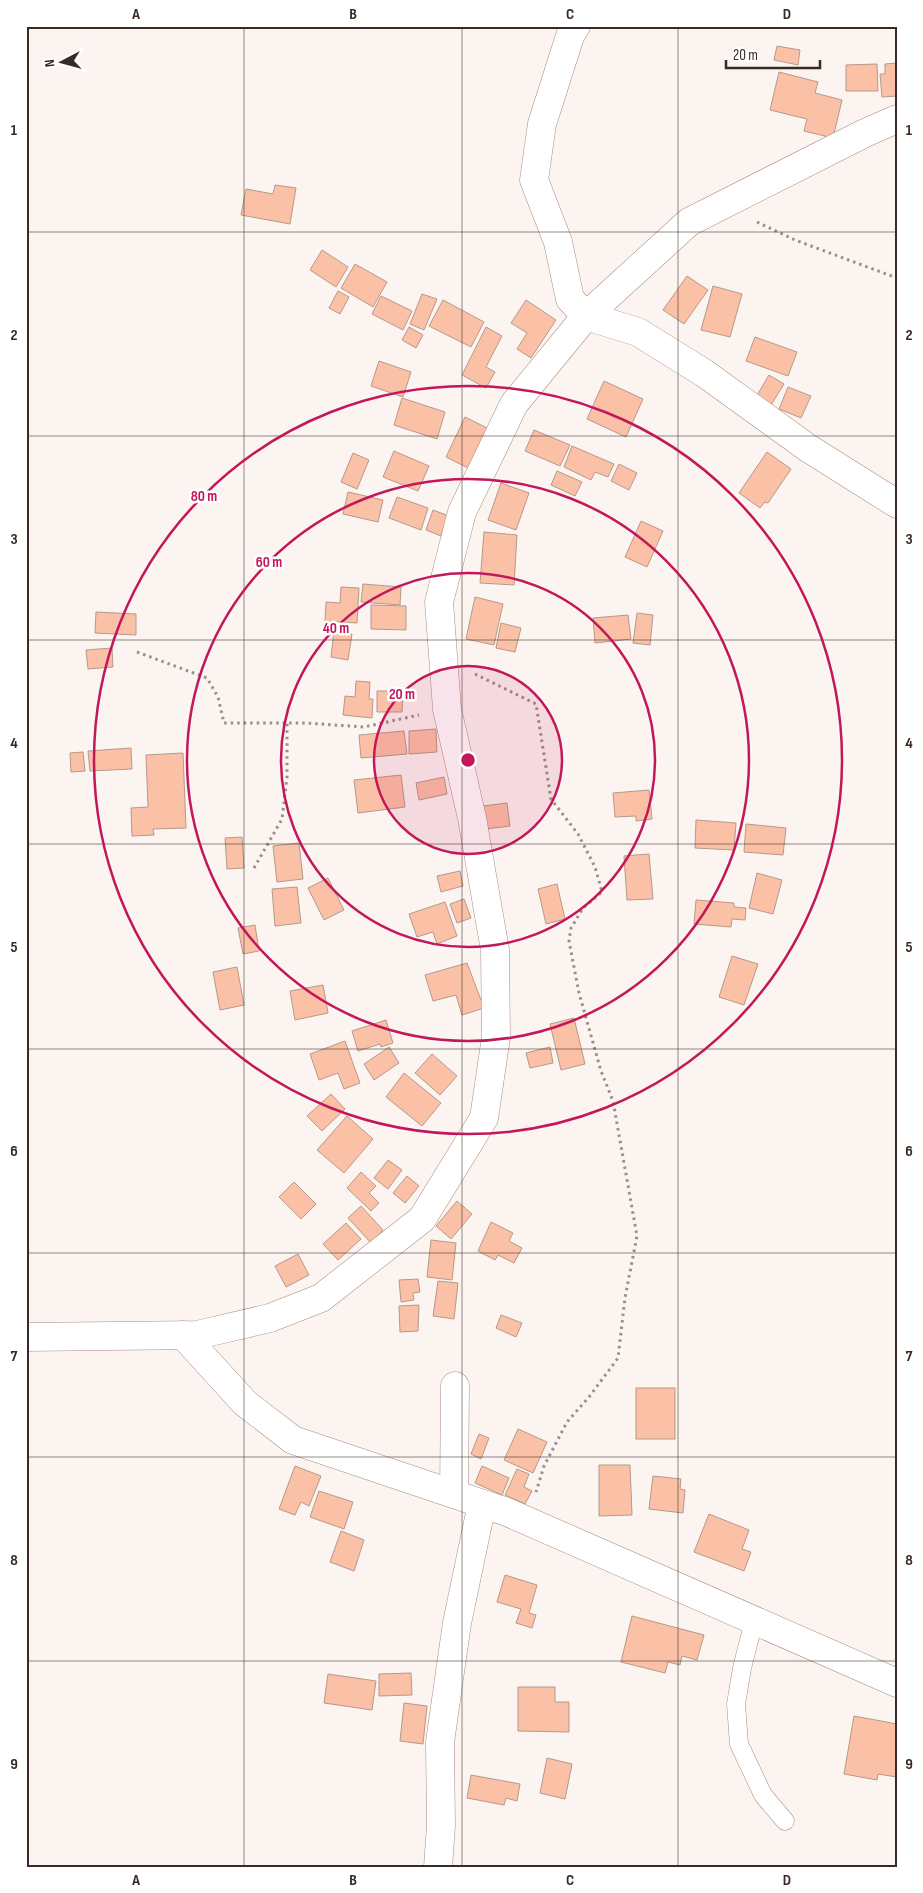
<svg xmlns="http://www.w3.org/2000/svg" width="923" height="1893" font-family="'Sofia Sans Condensed',sans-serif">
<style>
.building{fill:#fbc1a6;stroke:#b7988a}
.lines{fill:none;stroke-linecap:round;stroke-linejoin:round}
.lane-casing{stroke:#aa8c7e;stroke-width:19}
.street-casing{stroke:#aa8c7e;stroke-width:29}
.secondary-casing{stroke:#aa8c7e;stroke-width:29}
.path{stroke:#988e8a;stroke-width:3;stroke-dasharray:2.5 4;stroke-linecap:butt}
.lane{stroke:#fff;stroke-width:18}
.street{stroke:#fff;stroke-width:28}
.secondary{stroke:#fff;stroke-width:28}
.grid{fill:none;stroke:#382b26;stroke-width:1;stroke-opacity:0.55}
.ring{fill:none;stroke:#c2185b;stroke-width:2.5}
.centre{fill:#c2185b;stroke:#fff;stroke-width:2.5}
.ring-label{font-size:15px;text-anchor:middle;font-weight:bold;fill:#c2185b;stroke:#fff;stroke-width:5;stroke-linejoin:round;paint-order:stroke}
.neatline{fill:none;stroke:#382b26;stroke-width:2}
.grid-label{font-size:16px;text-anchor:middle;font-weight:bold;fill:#382b26}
</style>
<rect width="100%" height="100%" fill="#fbf4f1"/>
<g class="building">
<polygon points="777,46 800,50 798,65 774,60"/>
<polygon points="897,63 897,96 882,97 880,74 885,74 885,64"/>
<polygon points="877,64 878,91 846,91 846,65"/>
<polygon points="779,72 818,82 815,93 842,100 833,138 804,131 807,119 770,110"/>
<polygon points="275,185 296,188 290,224 241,215 246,189 273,194"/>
<polygon points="322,250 348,267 336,287 310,270"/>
<polygon points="355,264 387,282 373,307 341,288"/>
<polygon points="687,276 708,290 684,324 663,310"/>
<polygon points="713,286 742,294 730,337 701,330"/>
<polygon points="338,291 349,297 340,314 329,308"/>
<polygon points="422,294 437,299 424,330 410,324"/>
<polygon points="381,296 412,311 403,330 372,314"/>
<polygon points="443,300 484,322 471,347 429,326"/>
<polygon points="526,300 556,320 531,358 517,349 527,333 511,323"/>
<polygon points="409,327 423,335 416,348 402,340"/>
<polygon points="486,327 502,336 486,367 495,372 486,388 462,375"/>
<polygon points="755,337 797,352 788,376 746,361"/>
<polygon points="379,361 411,372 403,397 371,386"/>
<polygon points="769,375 784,384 771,405 756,397"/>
<polygon points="604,381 643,399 626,437 587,419"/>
<polygon points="788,387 811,396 801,418 779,409"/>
<polygon points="402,398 445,412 437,439 394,425"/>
<polygon points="465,417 487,428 468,468 446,457"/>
<polygon points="534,430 570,445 560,466 525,451"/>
<polygon points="572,446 614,464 608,477 595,472 591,480 564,467"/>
<polygon points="394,451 429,466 418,491 383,477"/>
<polygon points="767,452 791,469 768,503 765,502 760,508 739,493"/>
<polygon points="353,453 369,460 357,489 341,482"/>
<polygon points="619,464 637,473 629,490 611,481"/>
<polygon points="557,471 582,482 575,496 551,485"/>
<polygon points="501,483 529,493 516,530 488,520"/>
<polygon points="348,492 383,500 378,522 343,514"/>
<polygon points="397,497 428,508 421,530 389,518"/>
<polygon points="433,510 449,516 441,536 426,530"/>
<polygon points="641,521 663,531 647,567 625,557"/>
<polygon points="484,532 517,535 514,585 480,583"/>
<polygon points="363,584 401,587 400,605 361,602"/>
<polygon points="341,587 359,588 357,623 325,621 326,602 340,603"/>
<polygon points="475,597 503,604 494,645 466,639"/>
<polygon points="371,605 406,606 406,630 371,629"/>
<polygon points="96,612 136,614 136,635 95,633"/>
<polygon points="637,613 653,615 650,645 633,643"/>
<polygon points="628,615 631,639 595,643 593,618"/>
<polygon points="501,623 521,628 515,652 496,648"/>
<polygon points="334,631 352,634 348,660 331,657"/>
<polygon points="112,648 113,667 88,669 86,650"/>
<polygon points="356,681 370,682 369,699 373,699 372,718 343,715 345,696 355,697"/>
<polygon points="377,691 403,691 402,712 377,712"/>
<polygon points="436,729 437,752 409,754 409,731"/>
<polygon points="404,731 407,754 361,758 359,735"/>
<polygon points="131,748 132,769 90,771 88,751"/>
<polygon points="83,752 85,771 71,772 70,753"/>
<polygon points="183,753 186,828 153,829 154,835 132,836 131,808 148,807 146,755"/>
<polygon points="401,775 405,807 358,813 354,780"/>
<polygon points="444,777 447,794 419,800 416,783"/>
<polygon points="649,790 652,819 636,821 636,816 615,817 613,793"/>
<polygon points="507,803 510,826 486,829 483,806"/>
<polygon points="696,820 736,823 734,850 695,848"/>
<polygon points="746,824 786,828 783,855 744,852"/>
<polygon points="242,837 244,868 227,869 225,838"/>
<polygon points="299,843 303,879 277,882 273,846"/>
<polygon points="649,854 653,899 627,900 624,856"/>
<polygon points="460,871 463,886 441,892 437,876"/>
<polygon points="757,873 782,880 773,914 749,908"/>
<polygon points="328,878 344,910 324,920 308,888"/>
<polygon points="557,884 565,919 546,924 538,889"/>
<polygon points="297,887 301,923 275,926 272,889"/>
<polygon points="464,899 471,918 457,923 450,904"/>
<polygon points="696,900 734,903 734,907 746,908 745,920 732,919 731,927 694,924"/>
<polygon points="445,902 457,936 437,944 433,932 417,937 409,914"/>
<polygon points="255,925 259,951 243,954 238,928"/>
<polygon points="732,956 758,964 744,1005 719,997"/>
<polygon points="467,963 484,1008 462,1015 456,995 433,1001 425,975"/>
<polygon points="237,967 244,1005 220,1010 213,972"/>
<polygon points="323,985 328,1013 295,1020 290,991"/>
<polygon points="574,1018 585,1064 561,1070 550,1024"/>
<polygon points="386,1020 393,1043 381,1047 380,1044 358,1051 352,1031"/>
<polygon points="345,1041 360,1083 344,1089 338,1073 319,1080 310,1054"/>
<polygon points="389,1047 399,1063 374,1080 364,1064"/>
<polygon points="550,1047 553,1063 530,1068 526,1053"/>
<polygon points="432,1054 457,1076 440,1095 415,1073"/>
<polygon points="404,1073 441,1103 422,1126 386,1097"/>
<polygon points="331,1094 345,1109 322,1131 307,1116"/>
<polygon points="347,1116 373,1139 344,1173 317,1150"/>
<polygon points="388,1160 402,1170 388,1189 374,1178"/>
<polygon points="361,1172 376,1186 369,1193 379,1203 371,1211 347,1188"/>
<polygon points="407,1176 419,1186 405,1203 393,1193"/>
<polygon points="294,1182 316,1204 301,1219 279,1197"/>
<polygon points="457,1201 472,1214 451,1239 436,1226"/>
<polygon points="361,1206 383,1230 371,1243 348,1218"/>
<polygon points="491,1222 513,1233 509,1241 522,1248 514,1263 498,1255 495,1260 478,1251"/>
<polygon points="346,1223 361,1239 338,1260 323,1244"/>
<polygon points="431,1240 456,1243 452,1280 427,1277"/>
<polygon points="298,1254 309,1275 286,1287 275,1266"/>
<polygon points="418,1279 420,1292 413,1293 414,1300 401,1302 399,1280"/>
<polygon points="438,1281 458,1283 454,1319 433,1316"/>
<polygon points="419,1305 418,1331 400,1332 399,1306"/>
<polygon points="501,1315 522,1323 516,1337 496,1328"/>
<rect x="636" y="1388" width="39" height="51"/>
<polygon points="518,1429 547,1442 533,1473 504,1460"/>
<polygon points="479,1434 489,1438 481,1459 471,1454"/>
<polygon points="599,1465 630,1465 632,1515 599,1516"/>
<polygon points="295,1466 321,1476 309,1506 301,1502 295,1515 279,1509"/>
<polygon points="482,1466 509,1478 502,1495 475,1483"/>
<polygon points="517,1469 529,1474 524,1487 532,1491 525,1504 505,1495"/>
<polygon points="653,1476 681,1479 680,1489 685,1490 683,1513 649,1509"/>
<polygon points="319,1491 353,1502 344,1529 310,1517"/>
<polygon points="709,1514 749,1530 742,1549 751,1552 744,1571 694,1552"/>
<polygon points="341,1531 364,1540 354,1571 330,1562"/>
<polygon points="505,1575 537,1585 529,1613 536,1615 532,1628 516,1623 521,1609 497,1602"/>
<polygon points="632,1616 704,1635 697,1660 682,1656 680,1665 668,1662 665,1673 621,1662"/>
<polygon points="411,1673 412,1695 379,1696 379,1674"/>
<polygon points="328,1674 376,1681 372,1710 324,1703"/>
<polygon points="518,1687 555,1687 555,1702 569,1702 569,1732 518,1731"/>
<polygon points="404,1703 427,1706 423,1744 400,1741"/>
<polygon points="854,1716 897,1724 897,1777 878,1774 877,1780 844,1774"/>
<polygon points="547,1758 572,1764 565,1799 540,1793"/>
<polygon points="471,1775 520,1784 517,1801 506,1798 504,1805 467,1798"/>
</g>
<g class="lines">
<g class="lane-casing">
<polyline id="lane" points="754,1621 742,1668 736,1704 739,1744 763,1795 785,1821"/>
</g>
<g class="street-casing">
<g id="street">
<polyline points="576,26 570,36 542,124 534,180 558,242 570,299 586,316 638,332 704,373 808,448 897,504"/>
<polyline points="183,1335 245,1403 293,1440 507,1512 897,1683"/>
<polyline points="454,1494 455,1386"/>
<polyline points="438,1867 441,1826 440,1742 457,1623 482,1504"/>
</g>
</g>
<g class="secondary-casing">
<polyline id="secondary" points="26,1337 197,1335 270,1318 321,1298 422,1219 484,1118 496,1037 495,950 472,818 447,709 439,602 462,512 514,404 586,316 689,222 865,133 897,119"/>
</g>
<g class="path">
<polyline points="757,222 795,240 897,278"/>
<polyline points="137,652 207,678 218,697 224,723 306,723 364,727 419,715"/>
<polyline points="475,674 536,704 551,799 578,834 595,867 602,892 583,908 571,928 569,941 579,993 601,1071 613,1101 637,1236 625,1298 618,1358 589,1397 567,1422 544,1466 536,1492"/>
<polyline points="254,868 282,819 287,777 287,723"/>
</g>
<use href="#lane" class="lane"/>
<use href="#street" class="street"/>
<use href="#secondary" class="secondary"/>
</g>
<path class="grid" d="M244 26V1867M462 26V1867M678 26V1867M26 232H897M26 436H897M26 640H897M26 844H897M26 1049H897M26 1253H897M26 1457H897M26 1661H897"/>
<circle cx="468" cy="760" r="94" fill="#c2185b" fill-opacity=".12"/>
<g class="ring">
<circle cx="468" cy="760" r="94"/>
<circle cx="468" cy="760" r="187"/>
<circle cx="468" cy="760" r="281"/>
<circle cx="468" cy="760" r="374"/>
</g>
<circle cx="468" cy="760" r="8" class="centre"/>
<g class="ring-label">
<text x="204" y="501">80 m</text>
<text x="269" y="567">60 m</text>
<text x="336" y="633">40 m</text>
<text x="402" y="699">20 m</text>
</g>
<rect width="923" height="1893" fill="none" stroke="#ffffff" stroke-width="55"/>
<g transform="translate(62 62) rotate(264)" stroke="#ffffff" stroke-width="4" paint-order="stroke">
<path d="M0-4L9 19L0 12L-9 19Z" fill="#382b26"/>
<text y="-8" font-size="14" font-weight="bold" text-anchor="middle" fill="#382b26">N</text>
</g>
<path d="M726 60v8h94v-8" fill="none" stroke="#382b26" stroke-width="2.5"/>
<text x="733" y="60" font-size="15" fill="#382b26" stroke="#ffffff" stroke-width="4" paint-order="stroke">20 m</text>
<rect x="28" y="28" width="868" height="1838" class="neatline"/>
<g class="grid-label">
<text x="136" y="19">A</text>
<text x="353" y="19">B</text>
<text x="570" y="19">C</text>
<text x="787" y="19">D</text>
<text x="14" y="135">1</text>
<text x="909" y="135">1</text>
<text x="14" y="340">2</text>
<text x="909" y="340">2</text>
<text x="14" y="544">3</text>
<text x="909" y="544">3</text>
<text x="14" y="748">4</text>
<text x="909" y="748">4</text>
<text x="14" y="952">5</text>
<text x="909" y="952">5</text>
<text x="14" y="1156">6</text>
<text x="909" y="1156">6</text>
<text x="14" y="1361">7</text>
<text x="909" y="1361">7</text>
<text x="14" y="1565">8</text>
<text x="909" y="1565">8</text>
<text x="14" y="1769">9</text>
<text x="909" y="1769">9</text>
<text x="136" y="1885">A</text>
<text x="353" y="1885">B</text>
<text x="570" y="1885">C</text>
<text x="787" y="1885">D</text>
</g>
</svg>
